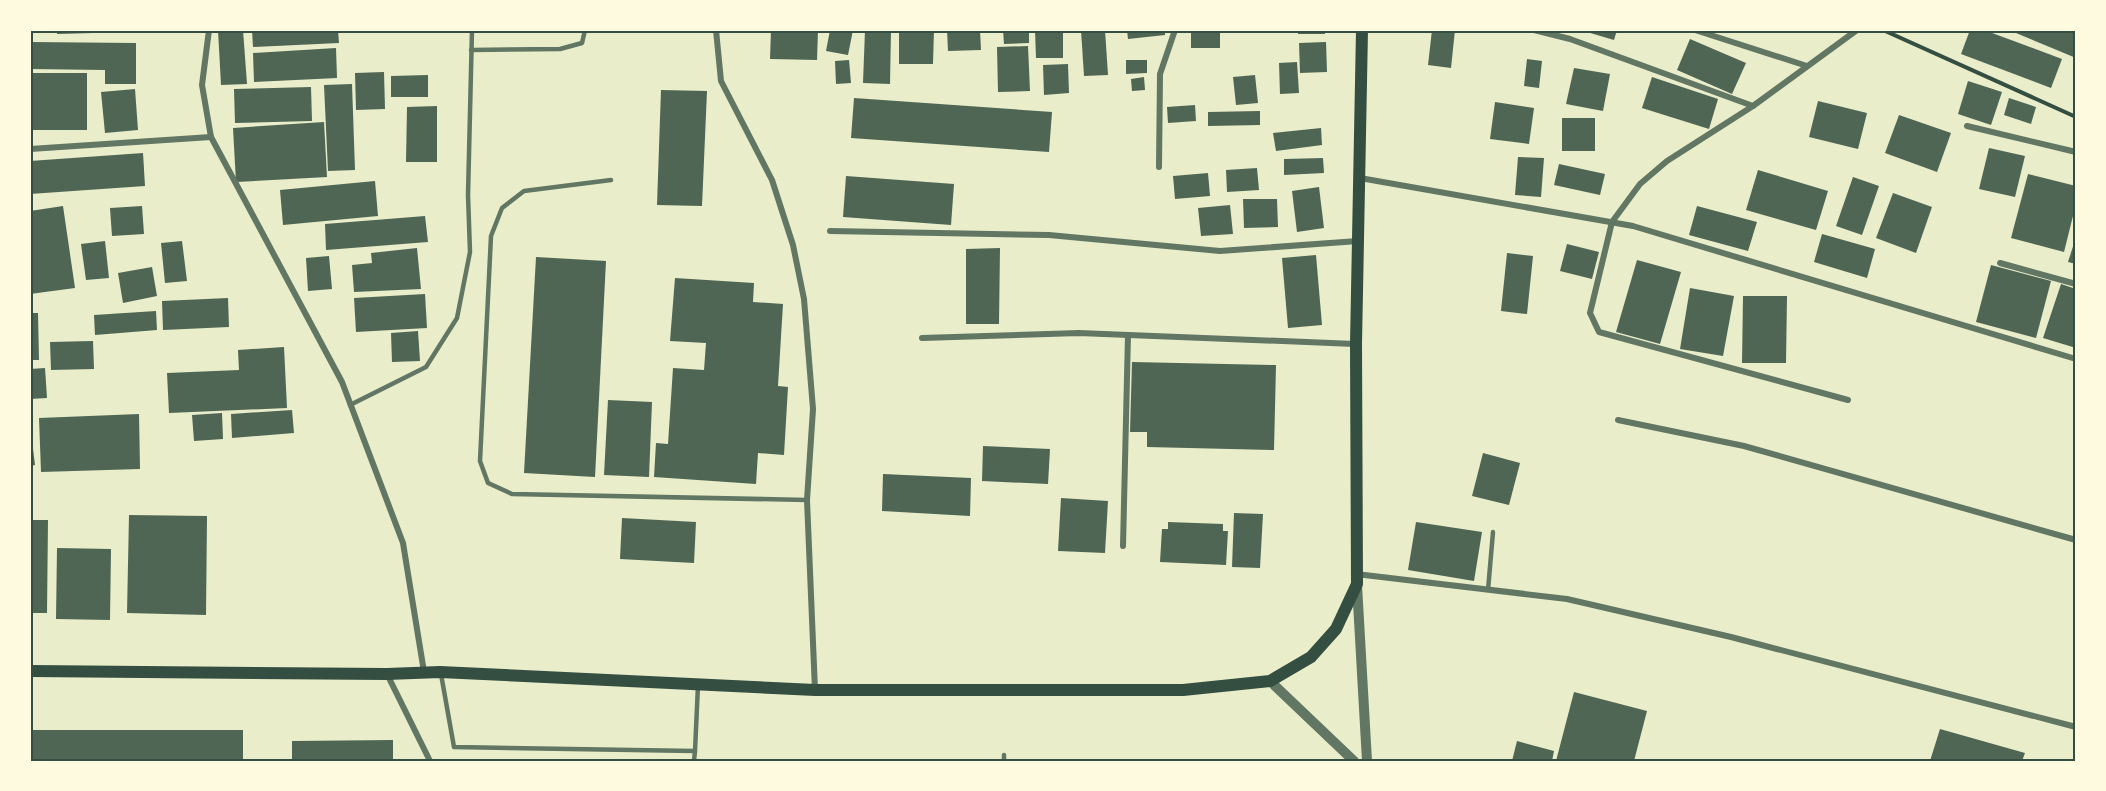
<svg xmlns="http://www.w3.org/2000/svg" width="2106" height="791" font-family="'Archivo Narrow',sans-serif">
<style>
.building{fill:#4f6655}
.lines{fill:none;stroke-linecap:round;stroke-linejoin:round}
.path{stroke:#344e41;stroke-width:4}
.service{stroke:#617663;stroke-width:4.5}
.minor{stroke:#617663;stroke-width:6}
.tertiary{stroke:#617663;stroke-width:10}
.secondary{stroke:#344e41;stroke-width:12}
.neatline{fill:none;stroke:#344e41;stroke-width:2}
</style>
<rect width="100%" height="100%" fill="#e9edc9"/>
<g class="building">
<polygon points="57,30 93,30 93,33 57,34"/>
<polygon points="218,30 243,30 247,84 221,85"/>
<polygon points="252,30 338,30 339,43 253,47"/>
<polygon points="771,30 818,30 817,60 770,59"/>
<polygon points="830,30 853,30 848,55 826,51"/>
<polygon points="865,30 891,30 890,84 863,83"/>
<polygon points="899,30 934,30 933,64 899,64"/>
<polygon points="947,30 980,30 981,50 948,51"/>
<polygon points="1003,30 1029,30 1029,43 1004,44"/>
<polygon points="1035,30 1063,30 1063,58 1036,58"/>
<polygon points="1081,30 1105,30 1108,75 1084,76"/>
<polygon points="1127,30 1165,30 1165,35 1128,39"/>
<rect x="1191" y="30" width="29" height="18"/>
<rect x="1298" y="30" width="27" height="4"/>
<polygon points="1432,30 1455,30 1451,68 1428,65"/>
<polygon points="1580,30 1617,30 1614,40"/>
<polygon points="1970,30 1984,30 2062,59 2051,88 1961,54"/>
<polygon points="2017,30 2076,30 2076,58 2016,33"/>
<polygon points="1690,39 1746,63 1732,94 1677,70"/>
<polygon points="30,42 136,43 136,84 105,84 105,70 30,69"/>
<polygon points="1326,42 1327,72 1300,73 1299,43"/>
<polygon points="1028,46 1030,91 998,92 997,47"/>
<polygon points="336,48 337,78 254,82 253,53"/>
<polygon points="1527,59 1542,61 1539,88 1524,86"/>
<polygon points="849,60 851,83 836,84 835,61"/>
<polygon points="1126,60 1147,60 1147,73 1126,74"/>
<polygon points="1297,62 1299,93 1280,94 1279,63"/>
<polygon points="1068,64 1069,93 1044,95 1043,65"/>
<polygon points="1574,68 1610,74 1603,111 1566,104"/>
<polygon points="384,72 385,109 356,110 355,73"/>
<rect x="32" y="73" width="55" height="57"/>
<polygon points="428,75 428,97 391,97 391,76"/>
<polygon points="1255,75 1258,103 1236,105 1233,77"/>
<polygon points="1144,77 1145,90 1132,91 1131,79"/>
<polygon points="1652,77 1718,99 1709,129 1642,108"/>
<polygon points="1968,81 2002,92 1991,125 1958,114"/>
<polygon points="352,84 355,170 328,171 324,85"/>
<polygon points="311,87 312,121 235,123 234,89"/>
<polygon points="135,89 138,130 105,133 101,92"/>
<polygon points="661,90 707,91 702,206 657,205"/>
<polygon points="854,98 1052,112 1049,152 851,138"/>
<polygon points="2009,98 2036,107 2031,124 2004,115"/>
<polygon points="1818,101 1867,113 1858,149 1809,137"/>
<polygon points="1495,102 1534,108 1529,144 1490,139"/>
<polygon points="1195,105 1196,121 1168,123 1167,107"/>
<polygon points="437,106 437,162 406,162 407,107"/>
<polygon points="1260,111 1260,125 1208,126 1208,112"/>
<polygon points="1899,115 1951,133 1937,172 1885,153"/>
<rect x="1562" y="118" width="33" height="33"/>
<polygon points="324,122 327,177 236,182 233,128"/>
<polygon points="1321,128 1322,145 1276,151 1273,133"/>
<polygon points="1989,148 2025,156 2015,197 1979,189"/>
<polygon points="143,153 145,186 30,194 30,161"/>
<polygon points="1518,157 1544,158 1541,197 1515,195"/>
<polygon points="1323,158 1324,173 1284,175 1284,159"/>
<polygon points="1559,164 1605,174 1600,195 1554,185"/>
<polygon points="1257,168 1259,190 1227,192 1226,170"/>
<polygon points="1758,170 1828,191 1816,230 1746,210"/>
<polygon points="1208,173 1210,196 1175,199 1173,176"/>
<polygon points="2028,174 2076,186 2076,204 2064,252 2011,238"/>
<polygon points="846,176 954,184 951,225 843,217"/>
<polygon points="1853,177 1879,186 1862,235 1836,226"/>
<polygon points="375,181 378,216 283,225 280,190"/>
<polygon points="1319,187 1324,228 1297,232 1292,191"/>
<polygon points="1893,193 1932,207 1916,253 1876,238"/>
<polygon points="1243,199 1277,199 1278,227 1244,228"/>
<polygon points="1230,205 1233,234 1201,236 1198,208"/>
<polygon points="63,206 75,288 30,294 30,211"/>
<polygon points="142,206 144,234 112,236 110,208"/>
<polygon points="1697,206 1757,222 1748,251 1689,235"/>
<polygon points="425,216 428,242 326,250 325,224"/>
<polygon points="1822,234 1875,249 1867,278 1814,262"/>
<polygon points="2076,237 2076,264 2068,262"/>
<polygon points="105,241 109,278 86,280 81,244"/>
<polygon points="182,241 187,281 165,283 161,243"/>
<polygon points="1567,244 1599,252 1592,279 1560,271"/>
<polygon points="417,248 421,289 354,292 352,265 372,263 371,253"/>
<polygon points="1000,248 999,324 966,324 966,249"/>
<polygon points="1507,253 1533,256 1527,314 1501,311"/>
<polygon points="1316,255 1322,325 1288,328 1282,258"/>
<polygon points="329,256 332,289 308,291 306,258"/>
<polygon points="536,257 606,261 595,477 524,473"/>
<polygon points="1637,260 1681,272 1660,344 1616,332"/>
<polygon points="1991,265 2051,281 2036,338 1976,322"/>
<polygon points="152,267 157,296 123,303 118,273"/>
<polygon points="675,278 754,283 753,302 783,304 778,386 788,387 784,455 758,453 756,484 654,477 656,443 668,444 673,368 704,370 706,343 670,341"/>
<polygon points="2061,284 2076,289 2076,348 2043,338"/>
<polygon points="1690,288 1734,296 1723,356 1680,349"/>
<polygon points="425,294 427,328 356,332 354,298"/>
<polygon points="1743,296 1787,296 1786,363 1742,363"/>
<polygon points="228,298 229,327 163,330 162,301"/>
<polygon points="156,311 157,330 95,335 94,315"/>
<polygon points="30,313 38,313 39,360 30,360"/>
<polygon points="418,331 420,361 392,362 391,333"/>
<polygon points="93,341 94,369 51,370 50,342"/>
<polygon points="284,347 287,408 169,413 167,373 239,370 238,350"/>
<polygon points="1132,362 1276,365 1274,450 1147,447 1147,432 1130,432"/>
<polygon points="45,368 47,398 30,399 30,369"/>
<polygon points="608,400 652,402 649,477 604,475"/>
<polygon points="292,410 294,433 232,438 231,414"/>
<polygon points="222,413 223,439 194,441 192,415"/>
<polygon points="139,414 140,469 41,472 39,418"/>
<polygon points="30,424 35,465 30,466"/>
<polygon points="983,446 1050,449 1048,484 982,481"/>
<polygon points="1483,453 1520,463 1509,505 1472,496"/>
<polygon points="883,474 971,478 970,516 882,511"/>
<polygon points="1061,498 1108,501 1105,553 1058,551"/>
<polygon points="1234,513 1263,514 1260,568 1232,567"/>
<polygon points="129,515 207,516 206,615 127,613"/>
<polygon points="622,518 696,522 694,563 620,559"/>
<polygon points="30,520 48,520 47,613 30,613"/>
<polygon points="1168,522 1223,524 1223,531 1228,531 1226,565 1160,562 1162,529 1168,529"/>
<polygon points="1416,522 1482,532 1474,581 1408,570"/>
<polygon points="57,548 111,549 110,620 56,619"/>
<polygon points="1574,692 1647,711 1634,761 1556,761"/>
<polygon points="1940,729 2025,753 2022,761 1930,761"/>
<rect x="30" y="730" width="213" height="31"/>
<polygon points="393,740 393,761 292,761 292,741"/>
<polygon points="1517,741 1554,751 1552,761 1512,761"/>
</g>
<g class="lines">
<polyline class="path" points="1883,30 2076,117"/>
<g class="service">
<polyline points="471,50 560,49 582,43 585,30"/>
<polyline points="611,180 524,191 502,208 491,236 480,461 488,483 512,494 807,500"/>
<polyline points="350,405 426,367 457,318 470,252 468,195 472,30"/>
<polyline points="1488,590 1493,532"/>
<polyline points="441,674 454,747 695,751 698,685"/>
<polyline points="1004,755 1004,761"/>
<polyline points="694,761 695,751"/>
</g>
<g class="minor">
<polyline points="209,30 202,85 211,137 342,382 403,543 424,672"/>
<polyline points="716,30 721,81 772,180 793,245 804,299 813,409 807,500 815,690"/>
<polyline points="1534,30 1570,39 1753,106"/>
<polyline points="1695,30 1807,66"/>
<polyline points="1967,126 2076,152"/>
<polyline points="30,149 211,137"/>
<polyline points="1159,167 1160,74 1175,30"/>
<polyline points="1360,178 1633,226 2076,359"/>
<polyline points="830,231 1049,235 1220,251 1358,241"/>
<polyline points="2000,263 2076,284"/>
<polyline points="922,338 1079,333 1355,344"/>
<polyline points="1848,400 1599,332 1590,313 1612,222 1640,184 1667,161 1753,106 1857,30"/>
<polyline points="1618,420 1744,446 2076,540"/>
<polyline points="1123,546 1128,335"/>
<polyline points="1356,574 1567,599 1731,637 2076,727"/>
<polyline points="387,674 430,761"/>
</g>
<g class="tertiary">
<polyline points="1357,585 1367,761"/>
<polyline points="1270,681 1354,761"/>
</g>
<polyline class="secondary" points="30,671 387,674 440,672 815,690 1183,690 1270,681 1311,657 1336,629 1357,584 1356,344 1362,30"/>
</g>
<rect width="2106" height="791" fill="none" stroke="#fefae0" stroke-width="63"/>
<rect x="32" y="32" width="2042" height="728" class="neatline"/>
</svg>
